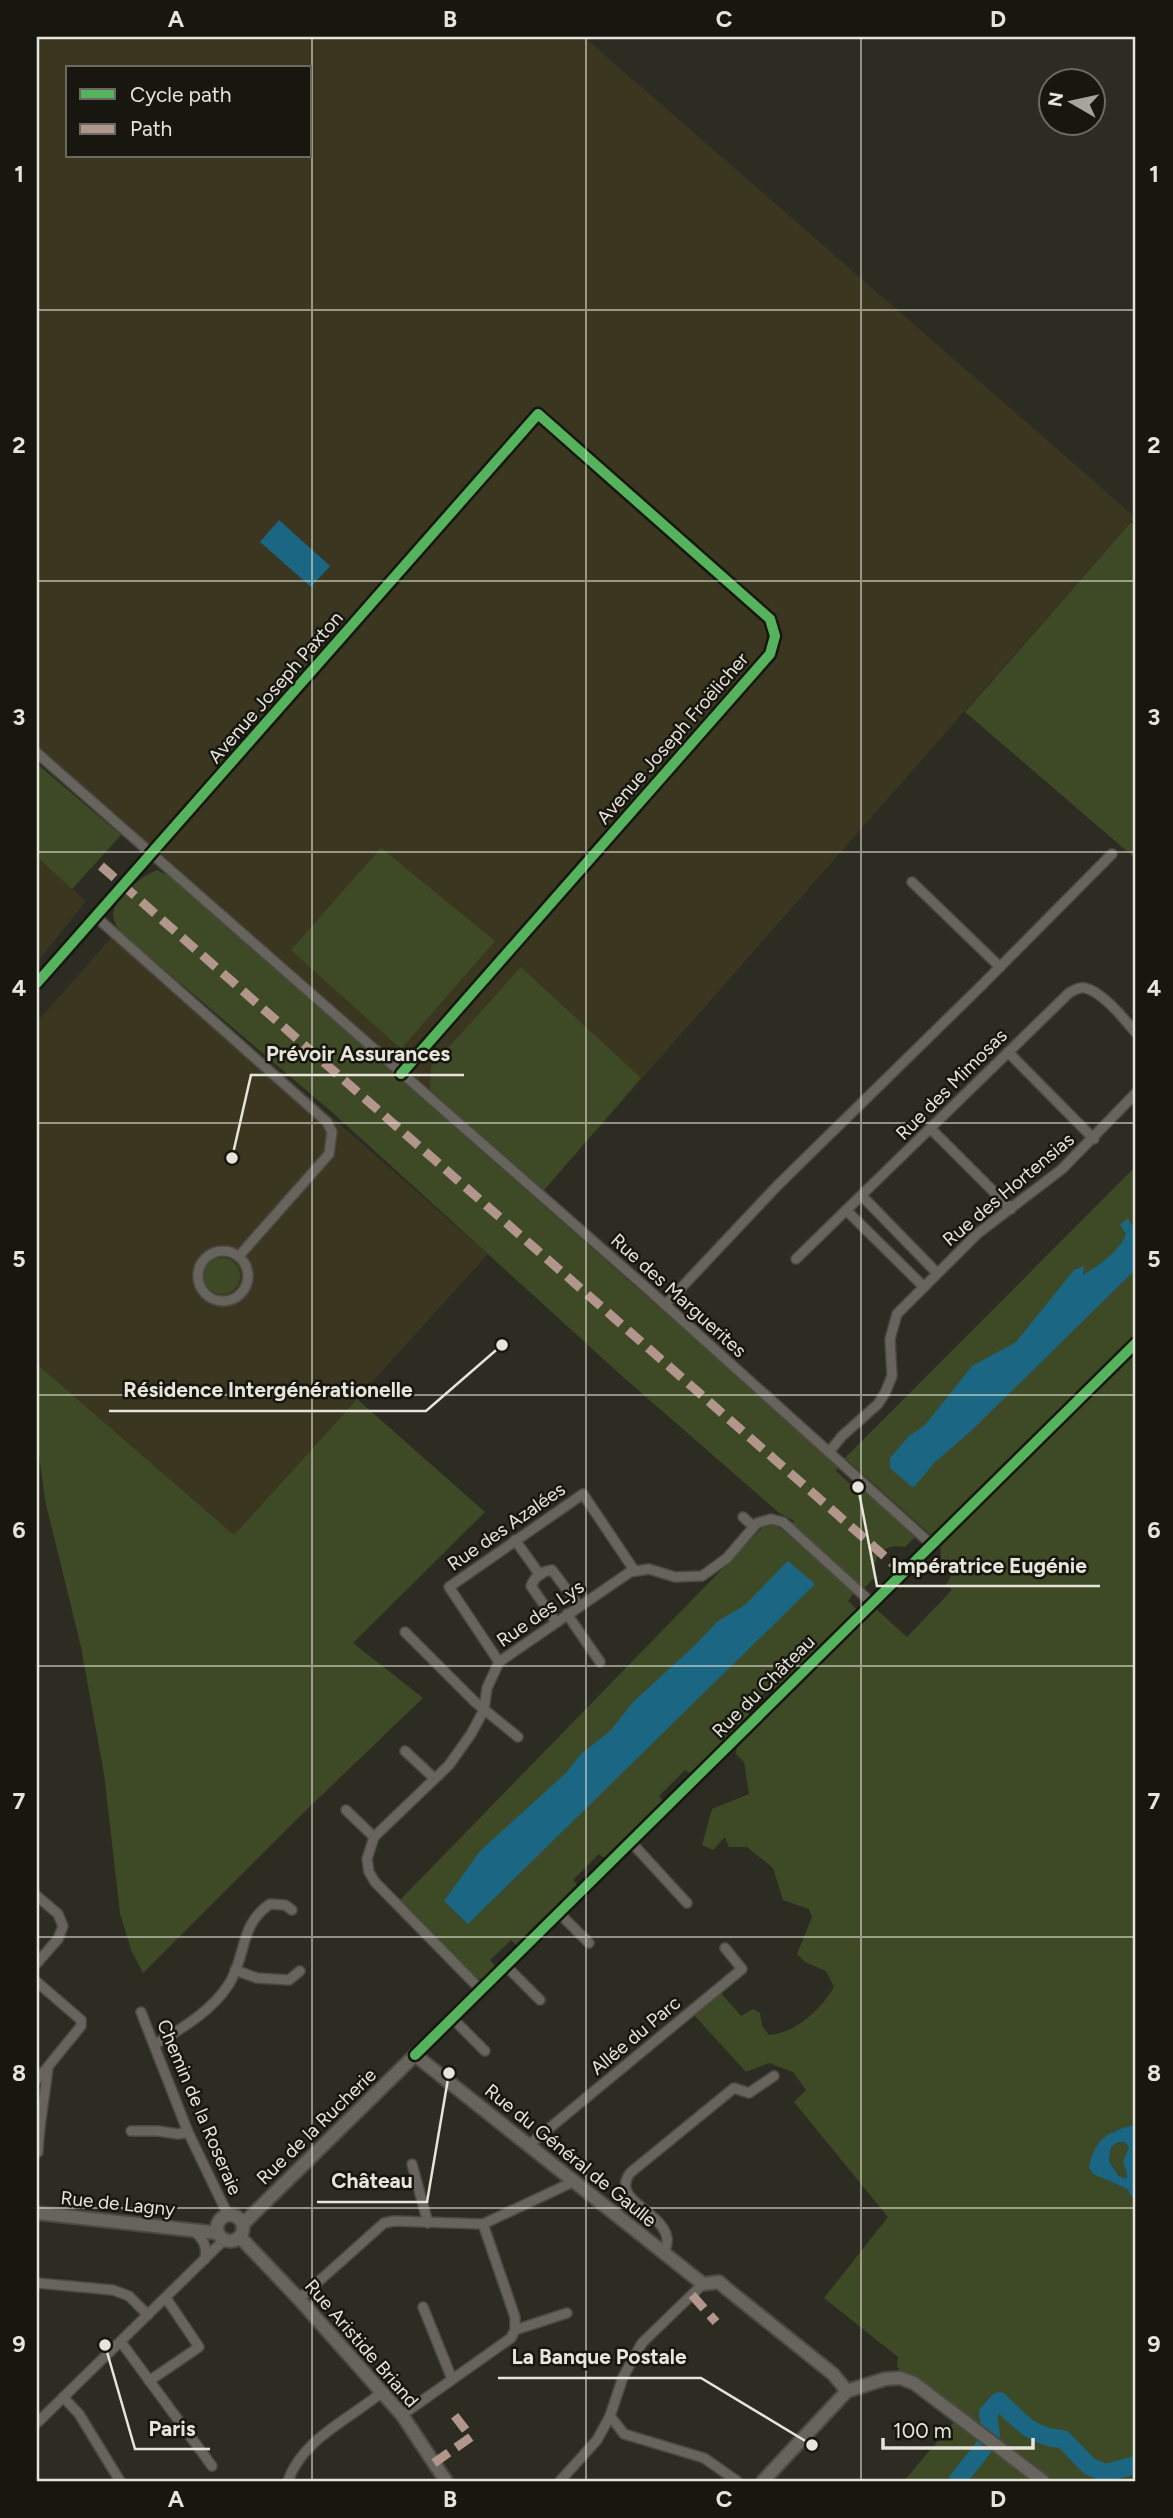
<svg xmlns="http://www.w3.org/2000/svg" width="1173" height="2518" font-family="Figtree,sans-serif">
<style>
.built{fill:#3a3620;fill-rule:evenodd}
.green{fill:#3e4a25}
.water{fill:#1a6683;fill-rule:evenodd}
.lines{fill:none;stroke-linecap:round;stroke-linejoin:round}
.river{stroke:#1a6683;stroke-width:18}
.minor-casing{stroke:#4b4a42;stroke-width:12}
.secondary-casing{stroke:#4b4a42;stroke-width:16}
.minor{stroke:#66645d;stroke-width:9}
.secondary{stroke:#66645d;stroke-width:12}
.quiet{stroke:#b2968c;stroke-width:9;stroke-dasharray:18 9;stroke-linecap:butt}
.cycleway-casing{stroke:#18170f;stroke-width:15}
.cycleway{stroke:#56b35d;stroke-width:10}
.grid{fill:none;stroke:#e7e5db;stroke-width:2;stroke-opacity:0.55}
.labels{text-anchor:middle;stroke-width:5;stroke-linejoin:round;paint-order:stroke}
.street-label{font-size:19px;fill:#e7e5db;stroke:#18170f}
.leader{fill:none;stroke:#e7e5db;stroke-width:2.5}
.callout-dot{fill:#e7e5db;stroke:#18170f;stroke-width:2.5}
.callout-label{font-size:21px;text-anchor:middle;font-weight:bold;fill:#e7e5db;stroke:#18170f;stroke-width:5;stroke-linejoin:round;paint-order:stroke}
.neatline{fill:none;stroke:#e7e5db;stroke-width:2.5}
.grid-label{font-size:23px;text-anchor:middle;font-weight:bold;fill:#e7e5db}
</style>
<rect width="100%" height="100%" fill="#2d2c23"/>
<g class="built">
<path d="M37 37H584L1135 517 544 1190 169 861 37 750ZM68 68H310V156H68Z"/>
<polygon points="37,857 86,901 37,962"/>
<polygon points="118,930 488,1254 234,1535 37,1364 37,1022"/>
</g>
<g class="green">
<polygon points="1131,522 1136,527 1136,859 965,712"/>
<polygon points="37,764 121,835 72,889 37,857"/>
<polygon points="381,848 495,941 401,1049 291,950"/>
<path d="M157 870 171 877 839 1466 836 1471 861 1494 866 1490 908 1528 915 1537 905 1547C885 1543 871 1555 876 1576L864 1588 792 1525 794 1521 778 1512 622 1376 333 1113 118 930C116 924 113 919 113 914 115 897 142 875 157 870Z"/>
<polygon points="521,967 641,1078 544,1190 430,1090 431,1067"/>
<path d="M1136 1166V2124L1112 2132 1102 2178 1127 2189 1136 2204V2481H904L954 2422 908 2382 897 2366 898 2357 824 2298 888 2217 794 2102 806 2090 793 2072 769 2063 746 2072 694 2015 720 1992 741 2016 753 2009 760 2013 762 2026 769 2035C796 2033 820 2010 834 1987L826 1971 805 1962 797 1954 812 1917 809 1909 783 1900 773 1868 747 1847H729L725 1837 713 1850 702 1845 712 1809 749 1794 744 1762 736 1754 737 1744 875 1608 907 1637 952 1590 946 1585 954 1571 940 1559 941 1549 931 1535 845 1458Z"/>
<circle cx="222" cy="1276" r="18"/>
<polygon points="37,1364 234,1535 357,1399 485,1512 353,1643 423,1698 299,1817 143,1973 131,1950 120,1913 104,1774 81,1647 45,1500 37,1439"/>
<polygon points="774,1523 855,1592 848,1601 857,1610 778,1693 771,1686 746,1711 753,1718 693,1776 685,1770 659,1796 665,1803 606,1860 599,1854 573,1880 579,1887 518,1947 511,1940 490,1960 497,1968 485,1978 478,1979 398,1902 766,1524"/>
<polygon points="1120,2142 1124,2142 1129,2147 1124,2166 1127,2175 1126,2179 1122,2179 1109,2161 1111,2147"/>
</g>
<g class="water">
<polygon points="279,520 330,566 311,587 260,542"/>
<path d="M1127 1219H1129L1131 1225 1136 1224V1269L971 1431 934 1463 915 1486 912 1487 890 1468V1458L908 1437 925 1425 972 1366 1016 1342 1074 1270 1084 1266 1083 1275C1098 1266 1120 1251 1126 1234L1120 1225Z"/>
<polygon points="788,1561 815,1584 468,1924 444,1901 480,1851 566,1773 581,1754 610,1731 632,1703 693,1647 718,1621 745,1605"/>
<path d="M1136 2124V2204L1127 2189 1093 2174 1089 2167C1096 2137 1108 2132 1136 2124ZM1119 2142H1124L1129 2147 1123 2162 1127 2175 1126 2179 1119 2176 1109 2161 1111 2147Z"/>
</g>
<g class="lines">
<g class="river">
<path d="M991 2435 988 2413 999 2401C1020 2421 1033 2438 1063 2439L1089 2466 1105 2473 1136 2465"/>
<polyline points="957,2481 984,2447"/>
</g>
<g class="minor-casing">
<g id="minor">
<polyline points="37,753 641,1283 931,1544"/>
<polyline points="912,882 1000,967"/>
<polyline points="95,916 327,1122 332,1132 329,1154 239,1256"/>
<polyline points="37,983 538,414 770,619 775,636 770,654 401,1074"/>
<polyline points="1008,1052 1094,1139"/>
<polyline points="931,1129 1011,1209"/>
<polyline points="862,1196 937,1273"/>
<polyline points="846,1210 924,1287"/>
<circle cx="223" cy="1276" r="25"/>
<path d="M796 1259 1069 993C1074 990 1079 987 1085 988 1103 992 1125 1020 1136 1033"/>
<polyline points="665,1305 778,1185 982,985 1112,854"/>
<polyline points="829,1452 842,1436 878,1404 885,1393 892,1376 890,1339 897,1314 977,1234 1062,1169 1136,1093"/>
<polyline points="743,1517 753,1526"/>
<polyline points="515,1540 540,1575"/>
<polyline points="567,1614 600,1662"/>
<path d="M556 1622 531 1586C535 1576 543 1571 552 1570L579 1606"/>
<polyline points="405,1632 475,1702 518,1737"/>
<polyline points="499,1662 449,1587 583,1494 634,1570"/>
<polyline points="405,1751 434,1778"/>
<polyline points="346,1810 374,1837"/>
<polyline points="631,1842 687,1903"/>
<polyline points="37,1896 58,1914 63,1926 58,1939 37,1963"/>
<polyline points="559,1913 589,1943"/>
<polyline points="505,1965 540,2000"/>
<polyline points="235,1970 257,1978 289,1980 300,1971"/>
<polyline points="37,1982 81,2020 81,2026 37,2080"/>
<polyline points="480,1989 375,1882 369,1872 367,1859 374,1837 449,1765 471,1734 484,1710 487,1688 499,1662 630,1572 649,1569 675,1577 702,1576 727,1558 757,1523 771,1519 783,1522 872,1603"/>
<polyline points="141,2012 188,2132 228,2215"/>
<polyline points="452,2018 485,2051"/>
<path d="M154 2045C181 2029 212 2011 229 1984 247 1955 239 1925 270 1904L285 1905 292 1910"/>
<polyline points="415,2055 1136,1343"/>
<polyline points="131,2131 158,2131 178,2134 188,2132"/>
<polyline points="529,2145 742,1969 725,1948"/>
<path d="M38 2152C39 2123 45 2096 48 2067"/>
<polyline points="412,2164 428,2223"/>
<path d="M194 2231C204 2240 207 2246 205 2259"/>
<path d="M664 2255C665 2250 668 2243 667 2238 662 2210 610 2201 630 2173L734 2088 749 2093 774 2076"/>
<polyline points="37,2283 113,2290 129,2296 148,2315"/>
<polyline points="299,2299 384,2223 394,2221 483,2224 575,2181"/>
<polyline points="423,2307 452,2379"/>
<polyline points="515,2330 567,2313"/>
<polyline points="121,2342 212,2466"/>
<polyline points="149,2381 199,2347 166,2298"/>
<polyline points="63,2397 79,2414 120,2481"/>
<polyline points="402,2415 511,2338 515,2330 515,2317 483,2224"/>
<polyline points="610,2416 624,2434 704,2458 737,2481"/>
<polyline points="37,2423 224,2240"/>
<path d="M288 2481C302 2439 350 2419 382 2392"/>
<polyline points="560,2481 597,2440 610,2416 623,2377 642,2343 703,2284"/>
</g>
</g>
<g class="secondary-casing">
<g id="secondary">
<polyline points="37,2213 218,2233"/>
<circle cx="230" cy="2228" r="13"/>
<polyline points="243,2224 415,2055 703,2284 719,2282 727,2289 833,2374 847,2391"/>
<polyline points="240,2237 299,2299 402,2415 446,2481"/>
<polyline points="763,2481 847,2391 885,2379 900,2378 914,2383 1043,2481"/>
</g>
</g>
<use href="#minor" class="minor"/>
<use href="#secondary" class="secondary"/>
<g class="quiet">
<polyline points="101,866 907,1576"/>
<polyline points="692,2295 716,2322"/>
<polyline points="434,2463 471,2437 454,2415"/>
</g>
<g class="cycleway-casing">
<g id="cycleway">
<polyline points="37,983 538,414 770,619 775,636 770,654 401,1074"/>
<polyline points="415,2055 1136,1343"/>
</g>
</g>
<use href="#cycleway" class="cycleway"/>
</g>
<path class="grid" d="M312 37V2481M586 37V2481M861 37V2481M37 310H1136M37 581H1136M37 852H1136M37 1123H1136M37 1395H1136M37 1666H1136M37 1937H1136M37 2208H1136"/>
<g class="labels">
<g class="street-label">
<text transform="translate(275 687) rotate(-49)" y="7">Avenue Joseph Paxton</text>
<text transform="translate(672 738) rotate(-49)" y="7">Avenue Joseph Froëlicher</text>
<text transform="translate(951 1084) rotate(-45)" y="7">Rue des Mimosas</text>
<text transform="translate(1008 1189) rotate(-40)" y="7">Rue des Hortensias</text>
<text transform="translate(679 1295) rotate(42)" y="7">Rue des Marguerites</text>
<text transform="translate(506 1526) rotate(-35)" y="7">Rue des Azalées</text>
<text transform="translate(540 1613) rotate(-35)" y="7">Rue des Lys</text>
<text transform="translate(763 1686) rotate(-45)" y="7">Rue du Château</text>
<text transform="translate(635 2035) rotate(-40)" y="7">Allée du Parc</text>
<text transform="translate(200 2107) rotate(67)" y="7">Chemin de la Roseraie</text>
<text transform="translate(316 2126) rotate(-44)" y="7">Rue de la Rucherie</text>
<text transform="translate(571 2155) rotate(39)" y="7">Rue du Général de Gaulle</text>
<text transform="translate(118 2203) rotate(6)" y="7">Rue de Lagny</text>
<text transform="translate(362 2343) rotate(49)" y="7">Rue Aristide Briand</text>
</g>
</g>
<path class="leader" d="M232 1158L251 1075H464M502 1345L426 1411H109M858 1487L877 1586H1100M449 2073L427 2202H317M812 2445L701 2378H498M105 2345L135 2449H210"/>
<g class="callout-dot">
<circle cx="232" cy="1158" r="7"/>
<circle cx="502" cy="1345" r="7"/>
<circle cx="858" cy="1487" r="7"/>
<circle cx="449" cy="2073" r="7"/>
<circle cx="812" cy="2445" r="7"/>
<circle cx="105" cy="2345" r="7"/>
</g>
<g class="callout-label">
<text x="358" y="1061">Prévoir Assurances</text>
<text x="268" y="1397">Résidence Intergénérationelle</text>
<text x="989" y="1573">Impératrice Eugénie</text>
<text x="372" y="2188">Château</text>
<text x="599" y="2364">La Banque Postale</text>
<text x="172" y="2436">Paris</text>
</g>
<rect width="1173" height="2518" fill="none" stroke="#18170f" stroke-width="77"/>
<rect x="66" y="66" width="245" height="91" fill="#18170f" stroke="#6b6961" stroke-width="2"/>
<rect x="80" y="89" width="35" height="10" fill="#56b35d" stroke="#6b6961" stroke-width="2"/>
<text x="130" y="102" font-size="21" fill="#e7e5db">Cycle path</text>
<rect x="80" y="124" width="35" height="10" fill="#b2968c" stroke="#6b6961" stroke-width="2"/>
<text x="130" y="136" font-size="21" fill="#e7e5db">Path</text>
<g transform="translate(1072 102) rotate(279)"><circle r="33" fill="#18170f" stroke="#6b6961" stroke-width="2"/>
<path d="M0-5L12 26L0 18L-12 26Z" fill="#a6a49b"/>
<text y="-10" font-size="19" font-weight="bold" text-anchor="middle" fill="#e7e5db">N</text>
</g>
<path d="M883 2438v10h150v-10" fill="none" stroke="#e7e5db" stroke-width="3.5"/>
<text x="893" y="2438" font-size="21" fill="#e7e5db" stroke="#18170f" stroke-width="5" paint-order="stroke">100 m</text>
<rect x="38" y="38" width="1096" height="2442" class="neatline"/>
<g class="grid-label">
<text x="176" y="27">A</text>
<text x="450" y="27">B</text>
<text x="724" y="27">C</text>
<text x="998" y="27">D</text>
<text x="19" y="182">1</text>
<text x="1154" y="182">1</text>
<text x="19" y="453">2</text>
<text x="1154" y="453">2</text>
<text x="19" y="725">3</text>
<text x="1154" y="725">3</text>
<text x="19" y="996">4</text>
<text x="1154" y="996">4</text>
<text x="19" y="1267">5</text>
<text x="1154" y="1267">5</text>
<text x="19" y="1538">6</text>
<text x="1154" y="1538">6</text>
<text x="19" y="1809">7</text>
<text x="1154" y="1809">7</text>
<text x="19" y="2081">8</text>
<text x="1154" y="2081">8</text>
<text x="19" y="2352">9</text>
<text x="1154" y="2352">9</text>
<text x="176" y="2507">A</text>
<text x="450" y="2507">B</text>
<text x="724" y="2507">C</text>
<text x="998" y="2507">D</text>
</g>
</svg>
